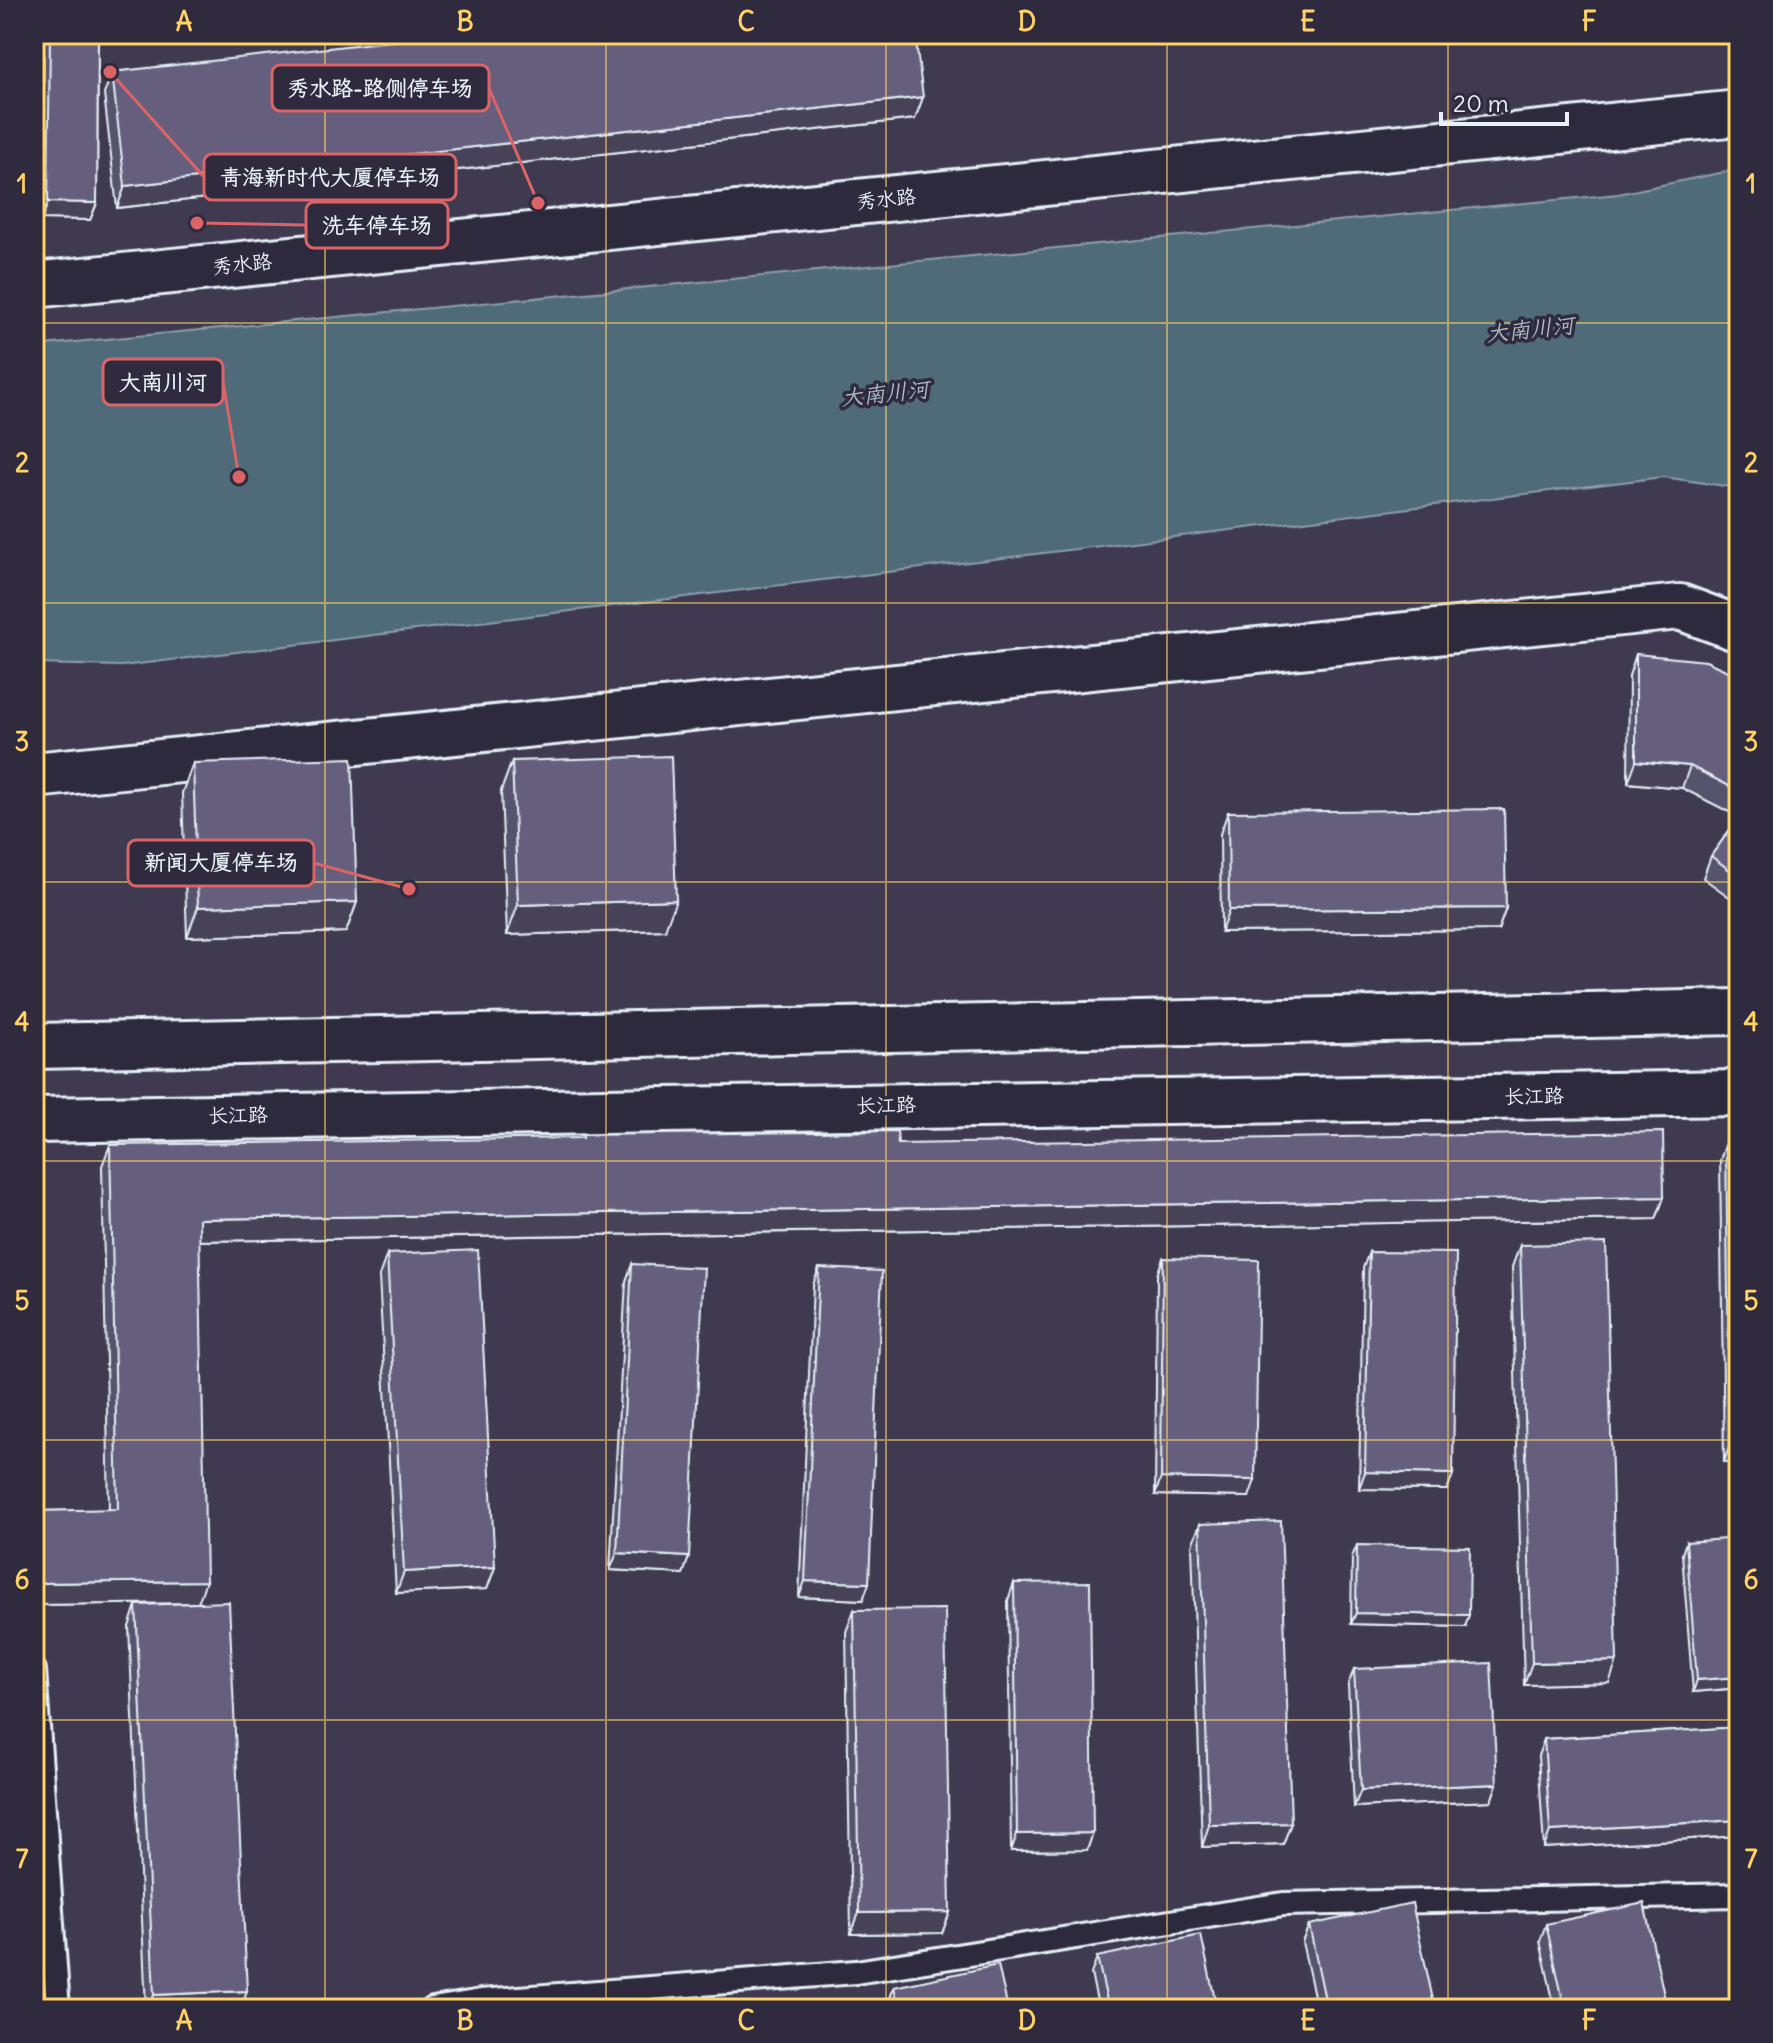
<svg xmlns="http://www.w3.org/2000/svg" width="1773" height="2043" font-family="Delius,'LXGW WenKai TC',sans-serif">
<style>
.water{fill:#506a78;stroke:#8da0ab;stroke-width:2}
.lines{fill:none;stroke-linecap:round;stroke-linejoin:round}
.lane-casing{stroke:#e8f1f8;stroke-width:28}
.street-casing{stroke:#e8f1f8;stroke-width:50}
.secondary-casing{stroke:#e8f1f8;stroke-width:50}
.lane{stroke:#2f2a3d;stroke-width:22}
.street{stroke:#2f2a3d;stroke-width:44}
.secondary{stroke:#2f2a3d;stroke-width:44}
.wall{fill:#57526c;stroke:#e8f1f8;stroke-width:2}
.shaded-wall{fill:#474258;stroke:#e8f1f8;stroke-width:2}
.building{fill:#655f7d;stroke:#e8f1f8;stroke-width:2}
.grid{fill:none;stroke:#ffd166;stroke-width:2;stroke-opacity:0.55}
.labels{text-anchor:middle;stroke-width:7;stroke-linejoin:round;paint-order:stroke}
.street-label{font-size:20px;fill:#e8f1f8;stroke:#2f2a3d}
.water-label{font-size:22px;font-style:italic;fill:#abbbc5;stroke:#2f2a3d}
.leader{fill:none;stroke:#db6466;stroke-width:3}
.callout-dot{fill:#db6466;stroke:#2f2a3d;stroke-width:3}
.callout{fill:#2f2a3d;stroke:#db6466;stroke-width:3}
.callout-label{font-size:22px;text-anchor:middle;font-weight:bold;fill:#e8f1f8}
.neatline{fill:none;stroke:#ffd166;stroke-width:3}
.grid-label{font-size:26px;text-anchor:middle;font-weight:bold;fill:#ffd166}
</style>
<rect width="100%" height="100%" fill="#3f3a50"/>
<filter id="ink" filterUnits="userSpaceOnUse"><feTurbulence type="fractalNoise" baseFrequency=".0125" numOctaves="2"/><feDisplacementMap in="SourceGraphic" scale="16" xChannelSelector="R" yChannelSelector="G"/><feConvolveMatrix kernelMatrix="1 2 1 2 8 2 1 2 1" color-interpolation-filters="sRGB"/></filter>
<g filter="url(#ink)">
<polygon class="water" points="1739,169 1739,488 1663,477 122,666 34,664 34,346 1618,194"/>
<g class="lines">
<g class="lane-casing">
<g id="lane">
<polyline points="34,1670 58,2009"/>
<polyline points="433,2009 481,2001 856,1972 1283,1904 1739,1895"/>
</g>
</g>
<g class="street-casing">
<g id="street">
<polyline points="34,285 1739,113"/>
<polyline points="34,775 1680,607 1739,629"/>
</g>
</g>
<g class="secondary-casing">
<g id="secondary">
<polyline points="34,1046 1739,1012"/>
<polyline points="34,1120 1739,1093"/>
</g>
</g>
<use href="#lane" class="lane"/>
<use href="#street" class="street"/>
<use href="#secondary" class="secondary"/>
</g>
<g class="wall">
<polygon points="44,34 98,34 97,203 90,220 42,219"/>
<polygon points="112,72 923,97 915,119 117,208 104,94"/>
<polygon points="1636,654 1739,676 1739,817 1682,788 1628,783 1629,676"/>
<polygon points="512,761 665,930 507,935 501,791"/>
<polygon points="193,763 357,902 346,932 187,937 182,793"/>
<polygon points="1228,812 1506,908 1498,930 1221,932 1220,834"/>
<polygon points="1739,817 1739,904 1703,878 1711,856"/>
<polygon points="1726,1143 1739,1461 1724,1462 1720,1160"/>
<polygon points="898,1144 1664,1197 1656,1219 199,1241 198,1603 34,1605 34,1518 37,1511 109,1510 102,1166 110,1145"/>
<polygon points="1520,1245 1609,1683 1524,1685 1512,1267"/>
<polygon points="1369,1252 1453,1474 1447,1490 1359,1489 1363,1268"/>
<polygon points="387,1254 495,1567 487,1589 396,1593 379,1276"/>
<polygon points="1163,1258 1249,1497 1155,1495 1157,1275"/>
<polygon points="632,1264 689,1557 683,1574 610,1570 626,1281"/>
<polygon points="819,1268 863,1600 799,1597 813,1285"/>
<polygon points="1200,1524 1291,1823 1283,1844 1202,1847 1192,1545"/>
<polygon points="1686,1542 1739,1688 1693,1692 1682,1554"/>
<polygon points="1357,1545 1465,1627 1351,1624 1352,1557"/>
<polygon points="1014,1583 1093,1833 1087,1850 1011,1851 1008,1600"/>
<polygon points="136,1605 241,2009 146,2009 129,1627"/>
<polygon points="854,1610 950,1912 942,1933 851,1934 846,1632"/>
<polygon points="1354,1669 1497,1784 1491,1801 1354,1807 1348,1685"/>
<polygon points="1739,1727 1739,1836 1544,1848 1538,1756 1544,1739"/>
<polygon points="1546,1924 1667,2009 1555,2009 1540,1941"/>
<polygon points="1309,1925 1435,2009 1317,2009 1302,1942"/>
<polygon points="1097,1957 1217,2009 1099,2009 1091,1974"/>
<polygon points="894,1987 1008,2009 886,2009"/>
</g>
<g class="shaded-wall">
<polygon points="923,97 915,119 117,208 125,186"/>
<polygon points="48,202 97,203 90,220 42,219"/>
<polygon points="1636,761 1690,766 1682,788 1628,783"/>
<polygon points="676,900 665,930 507,935 518,905"/>
<polygon points="357,902 346,932 187,937 198,907"/>
<polygon points="1506,908 1498,930 1221,932 1229,910"/>
<polygon points="1664,1197 1656,1219 191,1241 199,1219"/>
<polygon points="1730,1445 1739,1445 1739,1461 1724,1462"/>
<polygon points="1365,1472 1453,1474 1447,1490 1359,1489"/>
<polygon points="1161,1478 1255,1480 1249,1497 1155,1495"/>
<polygon points="617,1553 689,1557 683,1574 610,1570"/>
<polygon points="495,1567 487,1589 396,1593 404,1572"/>
<polygon points="206,1581 198,1603 34,1605 34,1595 38,1583"/>
<polygon points="805,1581 869,1583 863,1600 799,1597"/>
<polygon points="1356,1613 1469,1615 1465,1627 1351,1624"/>
<polygon points="1617,1661 1609,1683 1524,1685 1532,1663"/>
<polygon points="1739,1677 1739,1688 1693,1692 1697,1680"/>
<polygon points="1497,1784 1491,1801 1354,1807 1361,1790"/>
<polygon points="1739,1820 1739,1836 1544,1848 1550,1831"/>
<polygon points="1291,1823 1283,1844 1202,1847 1209,1825"/>
<polygon points="1093,1833 1087,1850 1011,1851 1017,1834"/>
<polygon points="950,1912 942,1933 851,1934 859,1913"/>
<polygon points="247,1991 241,2009 149,2009 154,1995"/>
</g>
<g class="building">
<polygon points="50,34 98,34 97,203 48,202"/>
<polygon points="453,34 915,34 923,97 125,186 112,72"/>
<polygon points="1636,654 1706,661 1739,676 1739,791 1690,766 1636,761"/>
<polygon points="671,756 676,900 518,905 512,761"/>
<polygon points="352,758 357,902 198,907 193,763"/>
<polygon points="1504,809 1506,908 1229,910 1228,812"/>
<polygon points="1739,817 1739,877 1711,856"/>
<polygon points="897,1131 898,1144 1663,1132 1664,1197 199,1219 206,1581 38,1583 37,1511 118,1509 110,1145 583,1138 583,1135"/>
<polygon points="1726,1143 1739,1143 1739,1445 1730,1445"/>
<polygon points="1606,1243 1617,1661 1532,1663 1520,1245"/>
<polygon points="478,1250 495,1567 404,1572 387,1254"/>
<polygon points="1369,1252 1456,1253 1453,1474 1365,1472"/>
<polygon points="1163,1258 1259,1260 1255,1480 1161,1478"/>
<polygon points="632,1264 704,1268 689,1557 617,1553"/>
<polygon points="819,1268 882,1271 869,1583 805,1581"/>
<polygon points="1281,1521 1291,1823 1209,1825 1200,1524"/>
<polygon points="1739,1538 1739,1677 1697,1680 1686,1542"/>
<polygon points="1357,1545 1470,1547 1469,1615 1356,1613"/>
<polygon points="1090,1582 1093,1833 1017,1834 1014,1583"/>
<polygon points="229,1602 247,1991 154,1995 136,1605"/>
<polygon points="945,1609 950,1912 859,1913 854,1610"/>
<polygon points="1491,1663 1497,1784 1361,1790 1354,1669"/>
<polygon points="1739,1727 1739,1820 1550,1831 1544,1739"/>
<polygon points="1412,1903 1435,2009 1327,2009 1309,1925"/>
<polygon points="1644,1903 1667,2009 1565,2009 1546,1924"/>
<polygon points="1201,1935 1217,2009 1109,2009 1097,1957"/>
<polygon points="998,1965 1008,2009 899,2009 894,1987"/>
</g>
</g>
<path class="grid" d="M325 34V2009M606 34V2009M886 34V2009M1167 34V2009M1448 34V2009M34 323H1739M34 603H1739M34 882H1739M34 1161H1739M34 1440H1739M34 1720H1739"/>
<g class="labels">
<g class="street-label">
<text transform="translate(886 199) rotate(-6)" y="7">秀水路</text>
<text transform="translate(242 264) rotate(-6)" y="7">秀水路</text>
<text transform="translate(1534 1096) rotate(-1)" y="7">长江路</text>
<text transform="translate(886 1105) rotate(-1)" y="7">长江路</text>
<text transform="translate(238 1115) rotate(-1)" y="7">长江路</text>
</g>
<g class="water-label">
<text transform="translate(1530 329) rotate(-6)" y="8">大南川河</text>
<text transform="translate(885 393) rotate(-6)" y="8">大南川河</text>
</g>
</g>
<path class="leader" d="M538 203L489 88M110 72L204 177M197 223L306 225M239 477L223 382M409 889L314 863"/>
<g class="callout-dot">
<circle cx="538" cy="203" r="8"/>
<circle cx="110" cy="72" r="8"/>
<circle cx="197" cy="223" r="8"/>
<circle cx="239" cy="477" r="8"/>
<circle cx="409" cy="889" r="8"/>
</g>
<g class="callout">
<rect x="272" y="65" width="217" height="46" rx="8"/>
<rect x="204" y="154" width="252" height="46" rx="8"/>
<rect x="306" y="202" width="142" height="46" rx="8"/>
<rect x="103" y="359" width="120" height="46" rx="8"/>
<rect x="128" y="840" width="186" height="46" rx="8"/>
</g>
<g class="callout-label">
<text x="380" y="96">秀水路-路侧停车场</text>
<text x="330" y="185">青海新时代大厦停车场</text>
<text x="377" y="233">洗车停车场</text>
<text x="163" y="390">大南川河</text>
<text x="221" y="870">新闻大厦停车场</text>
</g>
<rect width="1773" height="2043" fill="none" stroke="#2f2a3d" stroke-width="88"/>
<path d="M1441 112v12h126v-12" fill="none" stroke="#e8f1f8" stroke-width="4"/>
<text x="1453" y="112" font-size="24" fill="#e8f1f8" stroke="#2f2a3d" stroke-width="6" paint-order="stroke">20 m</text>
<rect x="44" y="44" width="1685" height="1955" class="neatline"/>
<g class="grid-label">
<text x="184" y="31">A</text>
<text x="465" y="31">B</text>
<text x="746" y="31">C</text>
<text x="1027" y="31">D</text>
<text x="1308" y="31">E</text>
<text x="1589" y="31">F</text>
<text x="22" y="193">1</text>
<text x="1751" y="193">1</text>
<text x="22" y="472">2</text>
<text x="1751" y="472">2</text>
<text x="22" y="751">3</text>
<text x="1751" y="751">3</text>
<text x="22" y="1031">4</text>
<text x="1751" y="1031">4</text>
<text x="22" y="1310">5</text>
<text x="1751" y="1310">5</text>
<text x="22" y="1589">6</text>
<text x="1751" y="1589">6</text>
<text x="22" y="1868">7</text>
<text x="1751" y="1868">7</text>
<text x="184" y="2030">A</text>
<text x="465" y="2030">B</text>
<text x="746" y="2030">C</text>
<text x="1027" y="2030">D</text>
<text x="1308" y="2030">E</text>
<text x="1589" y="2030">F</text>
</g>
</svg>
